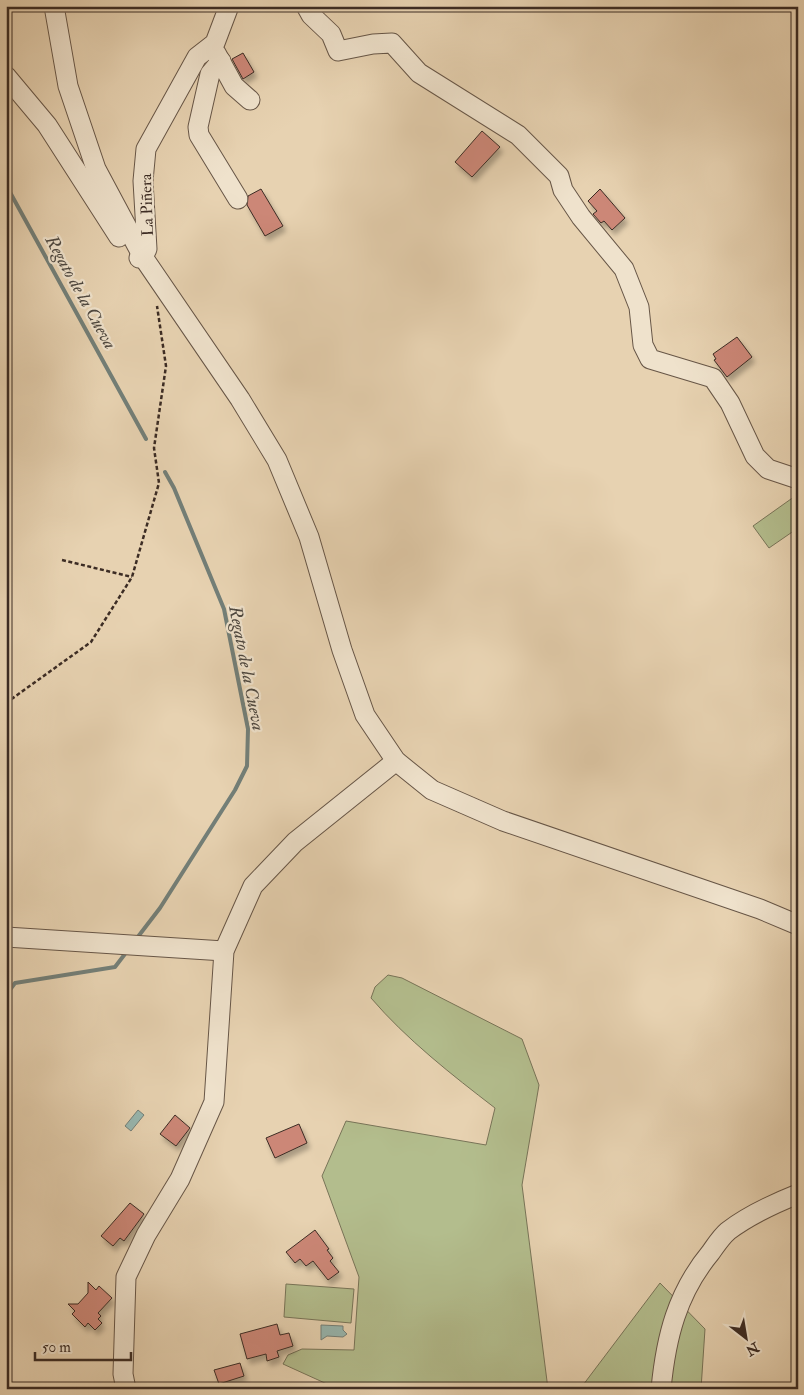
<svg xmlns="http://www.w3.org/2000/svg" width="804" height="1395" font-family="'IM FELL Double Pica',serif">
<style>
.green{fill:#b3bd8d;stroke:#787458}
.water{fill:#97b7b0;stroke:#737f78}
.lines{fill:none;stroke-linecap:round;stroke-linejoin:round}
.stream{stroke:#737f78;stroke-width:4}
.building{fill:#cc8777;stroke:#3c2c24;filter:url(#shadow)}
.minor-casing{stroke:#675647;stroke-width:21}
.path{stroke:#3c2c24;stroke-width:2.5;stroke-dasharray:4 2.5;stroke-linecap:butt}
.minor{stroke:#efe2cc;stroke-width:19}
.labels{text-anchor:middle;stroke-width:4.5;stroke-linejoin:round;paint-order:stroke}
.street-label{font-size:16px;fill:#3c2c24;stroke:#efe2cc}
.water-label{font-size:18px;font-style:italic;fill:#4e4840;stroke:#efe2cc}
</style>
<defs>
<filter id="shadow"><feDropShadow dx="3" dy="5" stdDeviation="2.5" flood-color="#0004"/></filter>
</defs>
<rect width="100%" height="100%" fill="#e7d2b1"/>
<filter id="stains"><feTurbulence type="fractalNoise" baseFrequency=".004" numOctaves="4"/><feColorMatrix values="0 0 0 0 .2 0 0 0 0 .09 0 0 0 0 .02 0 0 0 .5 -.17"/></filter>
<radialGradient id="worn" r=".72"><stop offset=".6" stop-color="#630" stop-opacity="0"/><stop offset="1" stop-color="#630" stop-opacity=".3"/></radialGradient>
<g class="green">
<polygon points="798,494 798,528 769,548 753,526"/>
<path d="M388 975 402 978 522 1039 539 1085 522 1185 548 1389H338L283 1364 288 1355 302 1349 354 1350 359 1277 322 1176 346 1121 486 1145 495 1108C452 1075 406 1039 371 998L375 987Z"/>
<polygon points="660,1283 705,1329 701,1389 580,1389"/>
<polygon points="286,1284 354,1289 351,1323 284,1317"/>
</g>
<g class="water">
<polygon points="138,1110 144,1115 131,1131 125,1126"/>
<polygon points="321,1325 343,1326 343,1330 347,1334 343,1337 327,1336 321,1340"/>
</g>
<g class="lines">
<g class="stream">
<polyline points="6,185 146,439"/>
<polyline points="137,938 160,908 235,790 247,766 248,729 224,609 174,488 165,472"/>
<polyline points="6,995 15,983 115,967 128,950"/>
</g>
</g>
<g class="building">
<polygon points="243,53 254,72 243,79 232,59"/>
<polygon points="482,131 500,147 472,177 455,162"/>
<polygon points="261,189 283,226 265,236 247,205 248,196"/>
<polygon points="600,189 625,218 612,230 604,221 601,223 593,214 597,211 588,201"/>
<polygon points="737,337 752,357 727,377 714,360 716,359 713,354"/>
<polygon points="175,1115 190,1128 176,1146 160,1134"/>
<polygon points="299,1124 307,1143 275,1158 266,1138"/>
<polygon points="130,1203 144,1214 124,1241 120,1238 113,1246 101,1236"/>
<polygon points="315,1230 329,1249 327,1250 333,1258 330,1261 339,1272 328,1280 313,1261 306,1266 300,1259 295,1263 286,1252"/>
<polygon points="88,1282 96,1290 99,1286 112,1298 98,1313 101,1316 98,1319 102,1323 95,1330 88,1323 85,1327 72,1314 75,1311 68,1304 78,1304 88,1293"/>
<polygon points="277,1324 280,1335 289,1333 293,1346 277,1351 279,1357 267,1361 266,1354 247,1359 240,1334"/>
<polygon points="240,1363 244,1376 219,1384 214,1370"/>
</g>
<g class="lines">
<g class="minor-casing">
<g id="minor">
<polyline points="54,6 68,86 96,169 143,257 240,399 277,460 309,537 342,650 365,715 396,761 432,790 503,821 760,909 798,925"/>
<polyline points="306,6 311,15 331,34 338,51 373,44 392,43 419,73 518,135 559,176 563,190 581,217 624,269 639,307 643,345 650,359 713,378 730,403 755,456 768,469 798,479"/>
<polyline points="216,53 234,86 250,100"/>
<polyline points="221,61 210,74 198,127 199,135 238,199"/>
<polyline points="6,76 47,125 119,237"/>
<polyline points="139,258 143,257 147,249 143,181 146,149 197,57 215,43 229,6"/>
<polyline points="6,937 224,951"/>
<polyline points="126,1389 123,1374 126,1277 146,1235 180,1179 214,1102 224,951 253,886 295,842 396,761"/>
<path d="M661 1389C666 1337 677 1293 711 1252 716 1245 721 1237 728 1231 749 1215 773 1204 798 1194"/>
</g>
</g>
<g class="path">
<polyline points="62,560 132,577"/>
<polyline points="6,703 91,642 132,577 159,483 154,448 166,366 157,306"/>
</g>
<use href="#minor" class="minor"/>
</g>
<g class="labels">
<g class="street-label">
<text transform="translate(146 205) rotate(-92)" y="6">La Piñera</text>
</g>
<g class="water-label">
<text transform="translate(81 292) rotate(61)" y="6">Regato de la Cueva</text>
<text transform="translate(247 668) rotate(79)" y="6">Regato de la Cueva</text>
</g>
</g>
<rect width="804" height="1395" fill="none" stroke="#e7d2b1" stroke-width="25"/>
<rect x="8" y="8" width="789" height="1380" fill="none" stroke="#3c2c24" stroke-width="2.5"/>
<rect x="12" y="12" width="779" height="1370" fill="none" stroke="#3c2c24"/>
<g transform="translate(746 1338) rotate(149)" stroke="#efe2cc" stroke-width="4" paint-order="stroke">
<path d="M0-4L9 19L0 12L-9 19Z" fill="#3c2c24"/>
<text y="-8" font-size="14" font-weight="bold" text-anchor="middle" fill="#3c2c24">N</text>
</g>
<path d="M35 1352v8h96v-8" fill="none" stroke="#3c2c24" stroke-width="2.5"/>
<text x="42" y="1352" font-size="15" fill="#3c2c24" stroke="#efe2cc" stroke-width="4" paint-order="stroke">50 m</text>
<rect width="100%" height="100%" filter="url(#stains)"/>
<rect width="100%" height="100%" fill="url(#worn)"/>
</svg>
